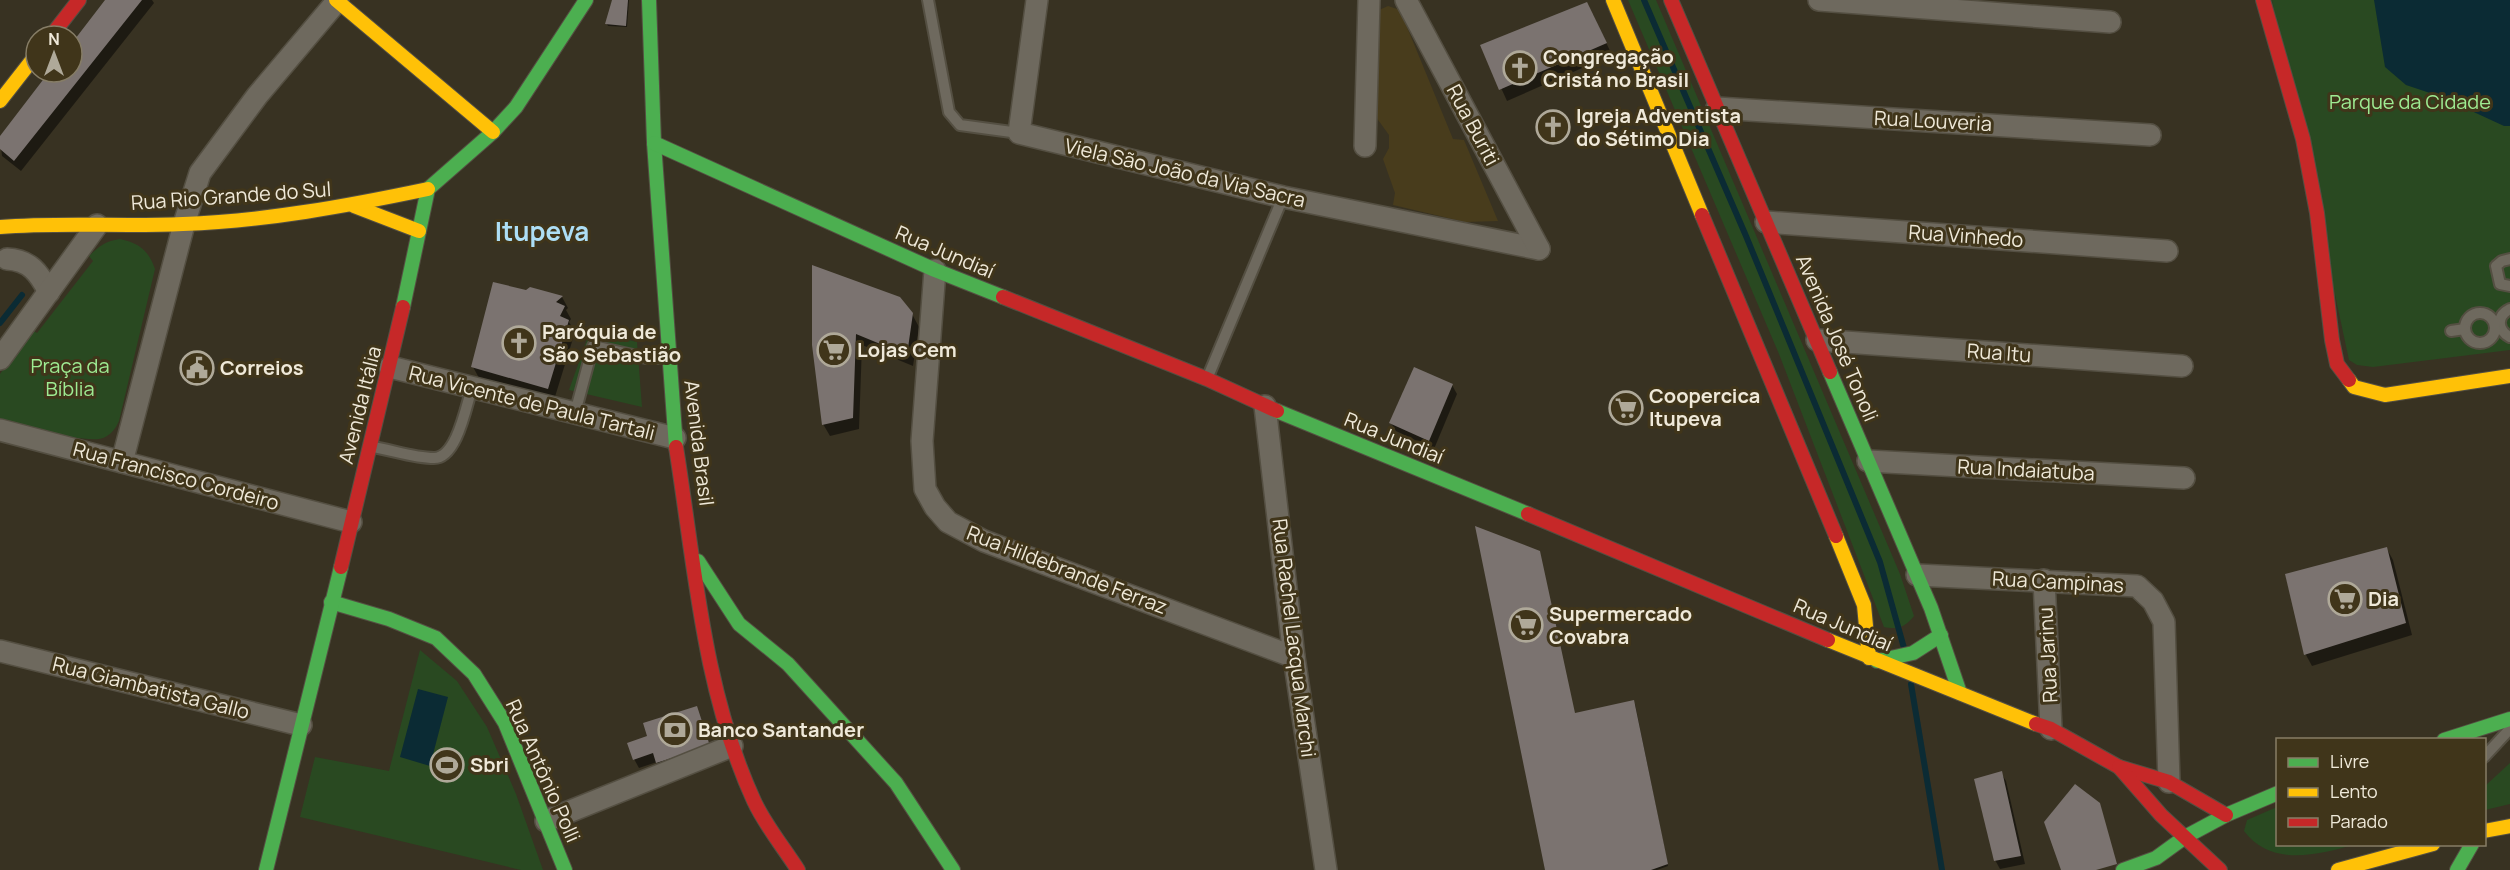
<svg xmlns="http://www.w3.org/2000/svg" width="2510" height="870" font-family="Manrope,sans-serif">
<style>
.built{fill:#483c1c}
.green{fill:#294921}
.water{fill:#0b2b34}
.shadow{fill:#0007}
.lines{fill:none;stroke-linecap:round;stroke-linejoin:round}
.stream{stroke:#0b2b34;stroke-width:6}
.building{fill:#7b7370}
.lane-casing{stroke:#544f42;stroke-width:14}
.street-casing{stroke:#544f42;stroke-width:24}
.fast-casing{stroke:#544f42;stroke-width:16}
.slow-casing{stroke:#544f42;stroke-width:16}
.jam-casing{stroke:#544f42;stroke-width:16}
.lane{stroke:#6e695e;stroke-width:10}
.street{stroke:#6e695e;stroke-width:21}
.fast{stroke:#4caf50;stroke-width:14}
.slow{stroke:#ffc107;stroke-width:14}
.jam{stroke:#c62828;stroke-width:14}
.labels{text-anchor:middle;stroke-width:6;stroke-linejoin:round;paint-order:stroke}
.poi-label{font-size:20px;font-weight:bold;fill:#efe9d9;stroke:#40351a;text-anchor:start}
.park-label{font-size:20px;fill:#9eeb92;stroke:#40351a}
.street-label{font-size:20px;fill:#efe9d9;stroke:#40351a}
.district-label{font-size:26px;font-weight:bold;fill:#addef5;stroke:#40351a}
</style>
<rect width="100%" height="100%" fill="#383222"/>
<polygon class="built" points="1388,6 1400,10 1453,139 1464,140 1498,221 1465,222 1393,205 1395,193 1383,159 1389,148 1389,135 1376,117 1377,11"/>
<g class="green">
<path d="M1628 0H1656L1900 574 1914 616C1905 627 1898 630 1884 627L1779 354Z"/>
<polygon points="2272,0 2510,0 2510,350 2373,367 2357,365 2349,360"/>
<path d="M120 239C139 243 149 251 155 269L119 421C116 428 111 435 103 438 87 444 20 426 0 422V374L32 330 37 333 93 261 89 256C99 246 106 241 120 239Z"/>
<polygon points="590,331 637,342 642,407 569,390"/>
<polygon points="420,650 457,681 487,727 516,794 543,870 521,870 300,817 315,757 389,771"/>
<polygon points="2510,763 2510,804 2485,810 2485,786"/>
<path d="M2277 807 2278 844 2353 845C2317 855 2271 867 2244 831L2247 820Z"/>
</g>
<g class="water">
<polygon points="2374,0 2510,0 2510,126 2504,126 2439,96 2406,85 2385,67"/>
<polygon points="418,689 448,697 430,766 400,757"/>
</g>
<g class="shadow">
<polygon points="107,0 152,0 154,3 21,171 2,156 0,139 51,72 72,72 72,45"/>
<polygon points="613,0 629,0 627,27 608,26 607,24"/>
<polygon points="1593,15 1612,55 1507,101 1482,46"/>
<polygon points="562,297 568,308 566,310 571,319 569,322 575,332 554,400 479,378 473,367"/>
<polygon points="912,314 919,327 913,366 862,345 859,429 830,436 823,424 813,344"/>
<polygon points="1452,385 1457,394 1434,449 1396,431 1391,423"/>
<polygon points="2387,549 2393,560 2412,635 2312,666 2306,655 2286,575"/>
<polygon points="1635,704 1668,866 1657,870 1546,870"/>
<polygon points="696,708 713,755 662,771 657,762 639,768 634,759"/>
<polygon points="2001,773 2006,781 2025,864 2000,869 1995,860"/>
</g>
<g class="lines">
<g class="stream">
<polyline points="1644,0 1746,236 1880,562 1904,648"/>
<polyline points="0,323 22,295"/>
<polyline points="1911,684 1942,870"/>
</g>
</g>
<g class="building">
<polygon points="105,0 142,0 14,161 0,149 0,136 49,72 72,72 72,43"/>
<polygon points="612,0 628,0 626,26 605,24"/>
<polygon points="1587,2 1607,43 1499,90 1480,45"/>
<polygon points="812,265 900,297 913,313 907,355 856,334 853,418 822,425 812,345"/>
<polygon points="493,282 526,290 530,287 563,296 556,302 565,306 560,316 569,320 548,389 471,367"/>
<polygon points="1414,367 1453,384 1429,441 1389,423"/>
<polygon points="1475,526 1540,551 1575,713 1634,700 1668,864 1651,870 1545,870"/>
<polygon points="2387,547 2406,623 2304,655 2285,574"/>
<polygon points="697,706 710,746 656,763 653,753 633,760 627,743 647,736 643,723"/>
<polygon points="2002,771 2021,856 1994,861 1974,779"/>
<polygon points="2075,784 2100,803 2117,864 2096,870 2061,870 2044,822"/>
</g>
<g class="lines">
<g class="lane-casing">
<g id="lane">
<polyline points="928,0 949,112 960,125 1019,133"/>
<polyline points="2510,259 2502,261 2496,266 2500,284 2510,286"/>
<path d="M2510 309C2496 316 2497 330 2510 337"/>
<circle cx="2480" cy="328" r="15"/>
<polyline points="2451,331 2465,329"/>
<polyline points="1207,379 1283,197"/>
<polyline points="575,413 593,346 646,358 666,358"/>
<path d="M373 447C392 450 414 458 434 458 457 458 466 406 472 388"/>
<polyline points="2484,757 2510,729"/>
</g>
</g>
<g class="street-casing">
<g id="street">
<polyline points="1037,0 1019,133 1283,197 1539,249"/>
<polyline points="1406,0 1539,249"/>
<polyline points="1819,0 2110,22"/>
<polyline points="1717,108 2150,135"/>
<polyline points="1365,146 1369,0"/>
<polyline points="1766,222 2167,251"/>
<path d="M7 259C30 260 39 273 49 292"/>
<polyline points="935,270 922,441 925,489 935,507 948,522 984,541 1294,657"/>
<polyline points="1817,340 2182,366"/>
<polyline points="0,359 97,225"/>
<polyline points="390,367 675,438"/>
<polyline points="1265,406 1294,657 1326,870"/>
<polyline points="0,430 351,522"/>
<polyline points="1868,461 2184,478"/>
<polyline points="122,462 184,224 200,173 257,96 338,0"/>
<polyline points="1917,575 2137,586 2153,601 2164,622 2169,782"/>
<polyline points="2044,580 2051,729"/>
<polyline points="0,651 301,725"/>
<polyline points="546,821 732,746"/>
</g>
</g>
<g class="fast-casing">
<g id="fast">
<polyline points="649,0 654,143 676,447"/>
<polyline points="654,143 935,270 1003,297"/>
<polyline points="403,307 428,189 493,132 516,107 586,0"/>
<polyline points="1830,372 1931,608 1960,693"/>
<polyline points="1277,411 1528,514"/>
<polyline points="698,561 739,624 788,664 896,783 953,870"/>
<polyline points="331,602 389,619 436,638 474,674 505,723 565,870"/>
<polyline points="1877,661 1913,653 1941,635"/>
<polyline points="2444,740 2510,719"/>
<polyline points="266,870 341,567"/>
<polyline points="2123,870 2156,858 2185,837 2226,815 2278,793"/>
<polyline points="2457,870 2472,844"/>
</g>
</g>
<g class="slow-casing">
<g id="slow">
<polyline points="336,0 493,132"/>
<polyline points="1613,0 1702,215"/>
<polyline points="0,101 36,55"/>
<polyline points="354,206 419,231"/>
<path d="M0 227C61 222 122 227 183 224 266 221 347 206 428 189"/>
<polyline points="2349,380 2354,387 2385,395 2510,376"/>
<polyline points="1836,536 1864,605 1869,658"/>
<polyline points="1828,640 2036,724"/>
<polyline points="2484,831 2510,826"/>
<polyline points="2338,870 2433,844"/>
</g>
</g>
<g class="jam-casing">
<g id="jam">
<polyline points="1671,0 1830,372"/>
<polyline points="2263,0 2303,139 2317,213 2332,340 2337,364 2349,380"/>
<polyline points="51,36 79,0"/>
<polyline points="1702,215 1836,536"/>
<polyline points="1003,297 1207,379 1277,411"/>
<path d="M676 447C695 566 703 690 754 801 765 825 784 848 798 870"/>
<polyline points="1528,514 1828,640"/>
<polyline points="341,567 403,307"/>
<polyline points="2036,724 2051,729 2119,767 2169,782 2226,815"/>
<polyline points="2119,767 2161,815 2220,870"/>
</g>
</g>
<use href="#lane" class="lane"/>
<use href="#street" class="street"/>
<use href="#fast" class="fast"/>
<use href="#slow" class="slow"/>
<use href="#jam" class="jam"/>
</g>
<defs>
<g id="church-ring" transform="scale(1.725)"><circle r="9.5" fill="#40351a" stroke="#afa999" stroke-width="1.5"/><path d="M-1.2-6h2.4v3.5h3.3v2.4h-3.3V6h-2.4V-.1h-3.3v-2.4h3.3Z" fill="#afa999"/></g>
<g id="supermarket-ring" transform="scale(1.725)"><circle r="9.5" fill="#40351a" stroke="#afa999" stroke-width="1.5"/><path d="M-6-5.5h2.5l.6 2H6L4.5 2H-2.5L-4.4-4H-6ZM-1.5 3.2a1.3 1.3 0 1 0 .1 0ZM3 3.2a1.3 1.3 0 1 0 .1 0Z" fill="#afa999"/></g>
<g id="civic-ring" transform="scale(1.725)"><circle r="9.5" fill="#40351a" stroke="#afa999" stroke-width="1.5"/><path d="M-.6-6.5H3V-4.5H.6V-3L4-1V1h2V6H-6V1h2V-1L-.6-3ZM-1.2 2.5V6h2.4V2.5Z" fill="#afa999"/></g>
<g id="bank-ring" transform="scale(1.725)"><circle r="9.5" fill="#40351a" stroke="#afa999" stroke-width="1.5"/><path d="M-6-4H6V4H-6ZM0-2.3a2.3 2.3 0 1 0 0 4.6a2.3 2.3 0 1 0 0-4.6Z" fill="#afa999"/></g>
<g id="stadium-ring" transform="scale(1.725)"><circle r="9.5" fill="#40351a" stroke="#afa999" stroke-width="1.5"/><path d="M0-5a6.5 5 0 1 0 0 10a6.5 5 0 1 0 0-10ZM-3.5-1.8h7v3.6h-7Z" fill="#afa999"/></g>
</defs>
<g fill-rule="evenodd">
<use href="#church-ring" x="1520" y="68"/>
<use href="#church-ring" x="1553" y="127"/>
<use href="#church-ring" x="519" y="343"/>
<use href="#supermarket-ring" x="834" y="350"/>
<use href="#civic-ring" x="197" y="368"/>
<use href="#supermarket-ring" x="1626" y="408"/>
<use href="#supermarket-ring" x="2345" y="599"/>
<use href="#supermarket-ring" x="1526" y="625"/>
<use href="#bank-ring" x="675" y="730"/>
<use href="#stadium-ring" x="447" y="765"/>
</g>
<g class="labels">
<g class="poi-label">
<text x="1543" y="64">Congregação<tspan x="1543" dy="23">Cristá no Brasil</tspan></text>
<text x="1576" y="123">Igreja Adventista<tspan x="1576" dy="23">do Sétimo Dia</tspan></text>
<text x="542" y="339">Paróquia de<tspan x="542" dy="23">São Sebastião</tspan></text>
<text x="857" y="357">Lojas Cem</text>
<text x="220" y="375">Correios</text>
<text x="1649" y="403">Coopercica<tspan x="1649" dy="23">Itupeva</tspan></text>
<text x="2368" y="606">Dia</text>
<text x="1549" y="621">Supermercado<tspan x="1549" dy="23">Covabra</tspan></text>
<text x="698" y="737">Banco Santander</text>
<text x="470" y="772">Sbri</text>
</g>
<g class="park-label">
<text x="2410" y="109">Parque da Cidade</text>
<text x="70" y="373">Praça da<tspan x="70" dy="23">Bíblia</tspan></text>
</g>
<g class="street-label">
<text transform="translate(1933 121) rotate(3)" y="7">Rua Louveria</text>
<text transform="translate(1473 125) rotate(62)" y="7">Rua Buriti</text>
<text transform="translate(1185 173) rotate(13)" y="7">Viela São João da Via Sacra</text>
<text transform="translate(231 196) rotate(-4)" y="7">Rua Rio Grande do Sul</text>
<text transform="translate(1966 236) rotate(4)" y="7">Rua Vinhedo</text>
<text transform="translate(945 252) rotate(23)" y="7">Rua Jundiaí</text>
<text transform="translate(1837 338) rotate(67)" y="7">Avenida José Tonoli</text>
<text transform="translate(1999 353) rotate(4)" y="7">Rua Itu</text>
<text transform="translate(532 403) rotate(14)" y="7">Rua Vicente de Paula Tartali</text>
<text transform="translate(360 405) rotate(-76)" y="7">Avenida Itália</text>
<text transform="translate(1394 438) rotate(22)" y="7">Rua Jundiaí</text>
<text transform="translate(699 443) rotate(83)" y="7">Avenida Brasil</text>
<text transform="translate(2026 470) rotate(3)" y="7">Rua Indaiatuba</text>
<text transform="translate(176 476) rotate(15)" y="7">Rua Francisco Cordeiro</text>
<text transform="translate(1067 570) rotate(21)" y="7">Rua Hildebrande Ferraz</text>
<text transform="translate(2058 582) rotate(3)" y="7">Rua Campinas</text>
<text transform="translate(1843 625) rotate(23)" y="7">Rua Jundiaí</text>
<text transform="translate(1294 638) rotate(83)" y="7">Rua Rachel Lacqua Marchi</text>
<text transform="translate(2048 655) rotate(-93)" y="7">Rua Jarinu</text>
<text transform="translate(151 688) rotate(14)" y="7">Rua Giambatista Gallo</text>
<text transform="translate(543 771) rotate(66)" y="7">Rua Antônio Polli</text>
</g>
<g class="district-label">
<text x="542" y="241">Itupeva</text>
</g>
</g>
<rect x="2276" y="738" width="210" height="108" fill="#40351a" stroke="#867d66" stroke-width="1.5"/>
<rect x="2288" y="758" width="30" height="9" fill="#4caf50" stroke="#867d66" stroke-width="1.5"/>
<text x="2330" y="768" font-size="18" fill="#efe9d9">Livre</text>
<rect x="2288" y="788" width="30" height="9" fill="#ffc107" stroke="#867d66" stroke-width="1.5"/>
<text x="2330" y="798" font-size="18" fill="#efe9d9">Lento</text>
<rect x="2288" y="818" width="30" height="9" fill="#c62828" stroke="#867d66" stroke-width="1.5"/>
<text x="2330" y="828" font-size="18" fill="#efe9d9">Parado</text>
<g transform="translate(54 54)"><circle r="28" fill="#40351a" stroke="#867d66" stroke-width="1.5"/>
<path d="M0-4.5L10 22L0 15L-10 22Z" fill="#afa999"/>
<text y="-9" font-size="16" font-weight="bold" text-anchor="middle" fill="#efe9d9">N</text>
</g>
</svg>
